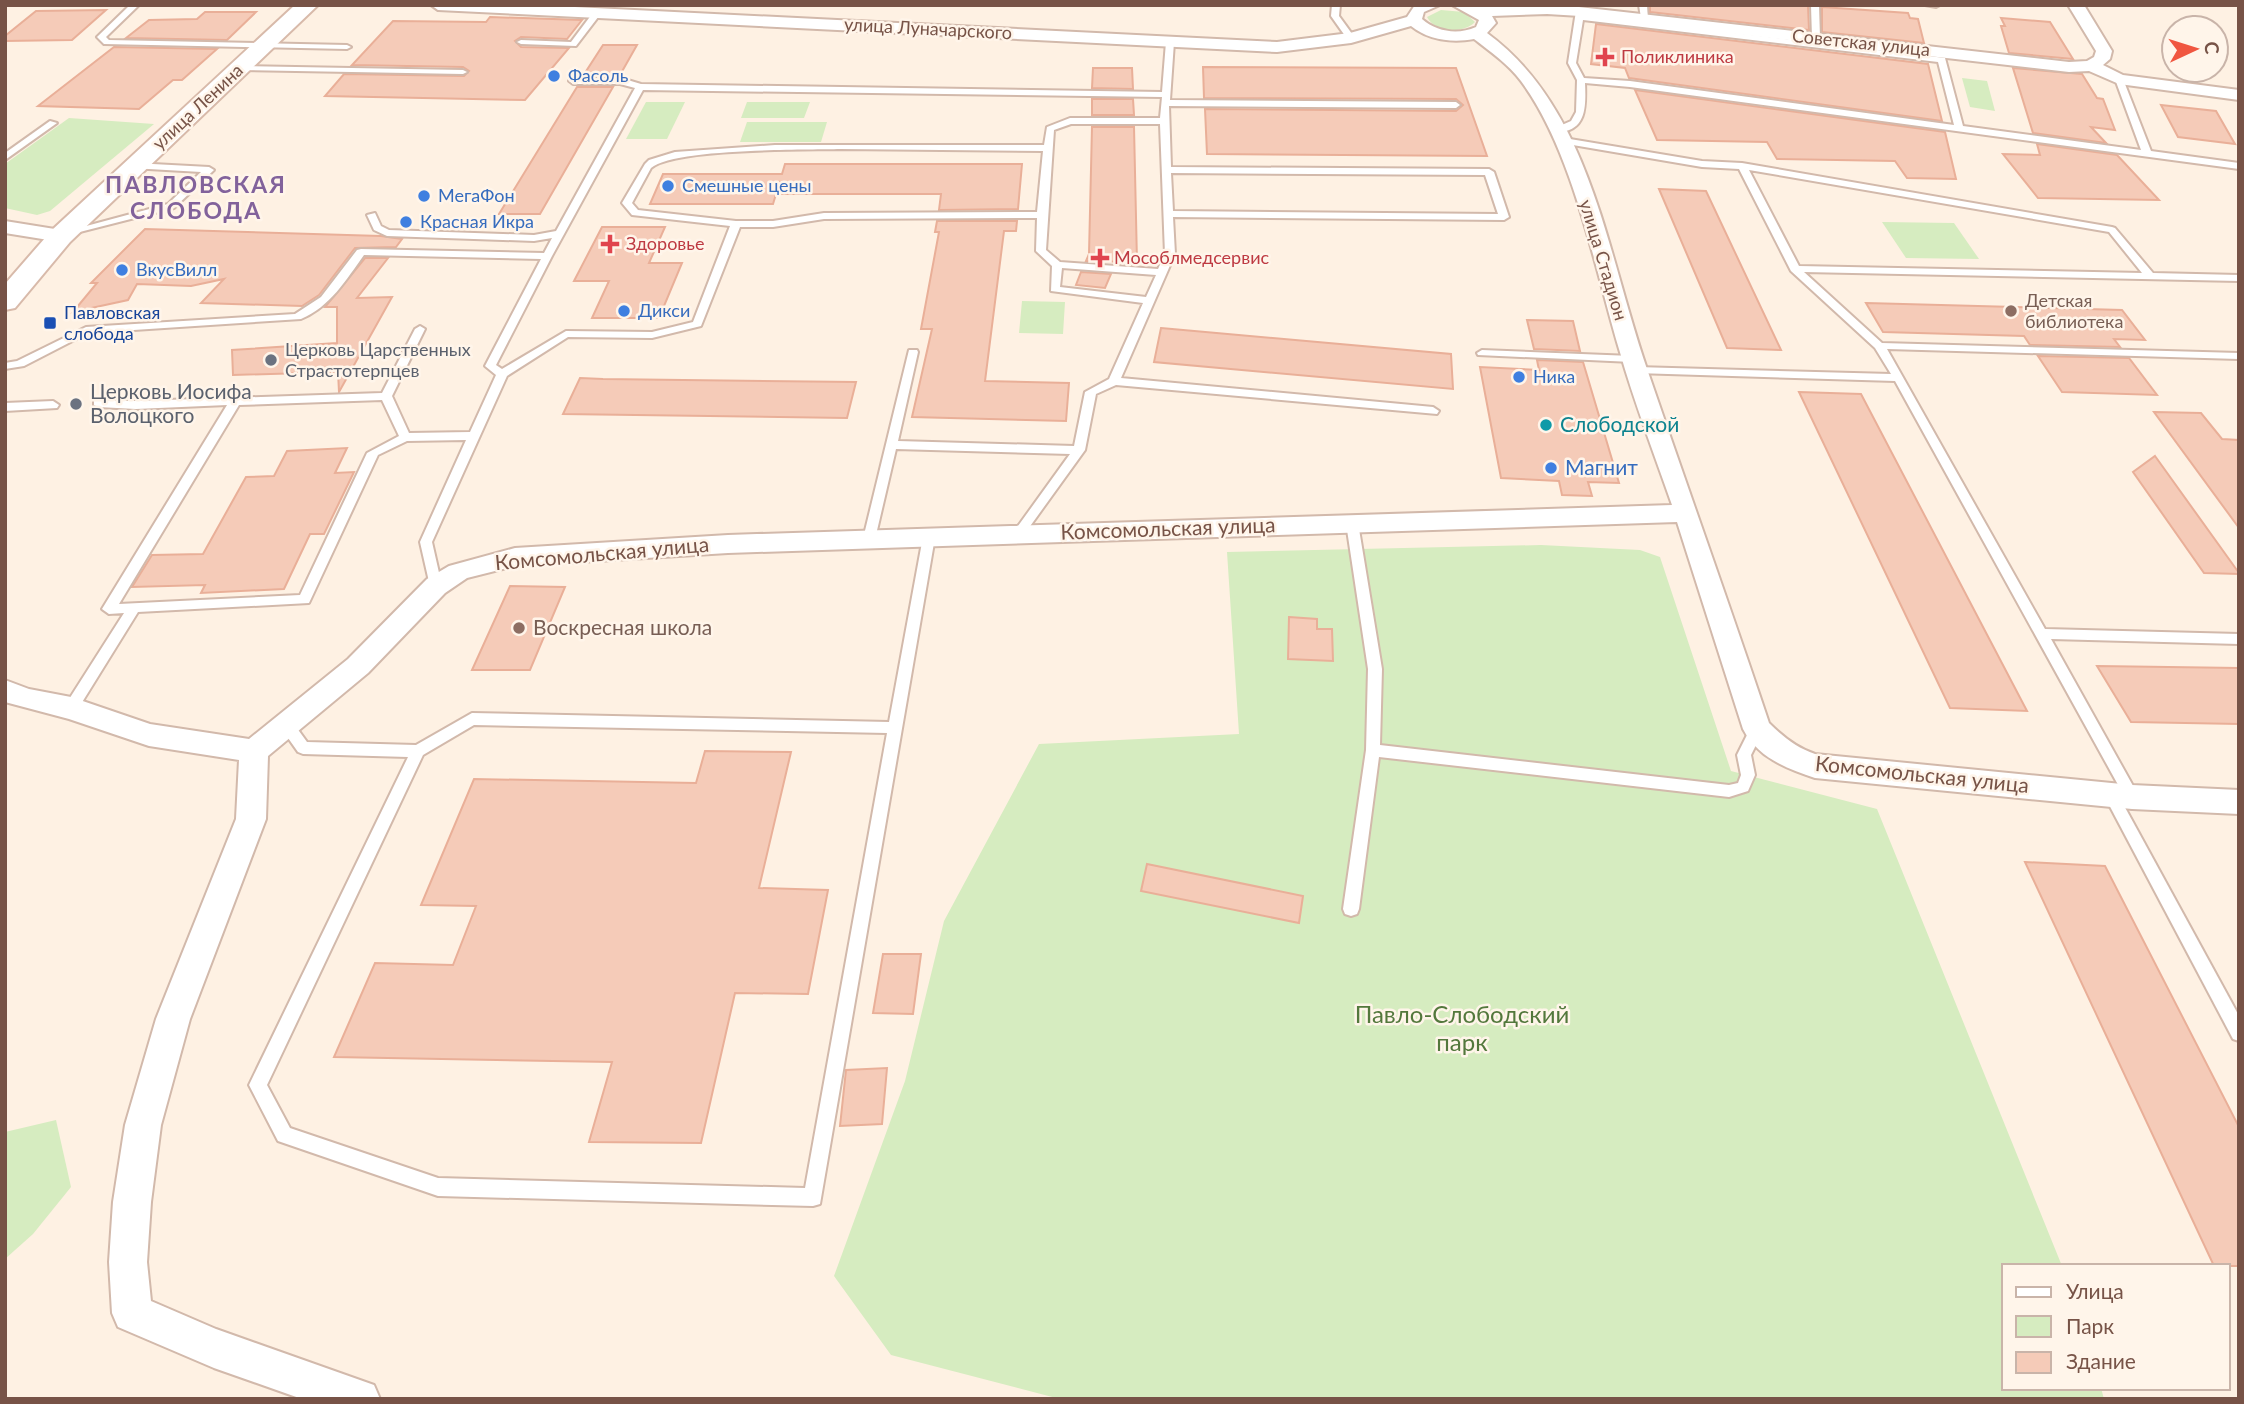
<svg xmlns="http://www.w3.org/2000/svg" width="2244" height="1404" font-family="Lato,sans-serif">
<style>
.green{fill:#d6ecc0}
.building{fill:#f5cbb8;stroke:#e9af98;stroke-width:2}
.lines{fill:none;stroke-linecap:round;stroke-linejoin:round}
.lane-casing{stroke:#d2b9ab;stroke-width:4}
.street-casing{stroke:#d2b9ab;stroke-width:4}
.secondary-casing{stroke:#d8baaa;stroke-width:4}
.lane{fill:#fff;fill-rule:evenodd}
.street{fill:#fff;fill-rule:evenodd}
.secondary{fill:#fff;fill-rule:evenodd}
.health-dot{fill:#e0444e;stroke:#fff5ea;stroke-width:2.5}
.shop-dot{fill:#3f7fe0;stroke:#fff5ea;stroke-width:2.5}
.education-dot{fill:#8d6e63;stroke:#fff5ea;stroke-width:2.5}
.transit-dot{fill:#1a4fb4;stroke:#fff5ea;stroke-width:2.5}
.worship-dot{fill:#6b7280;stroke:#fff5ea;stroke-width:2.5}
.culture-dot{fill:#0f9aa8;stroke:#fff5ea;stroke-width:2.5}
.labels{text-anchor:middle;stroke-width:5;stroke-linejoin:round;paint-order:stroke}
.far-street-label{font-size:18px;fill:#775347;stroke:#fff5ea}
.far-health-label{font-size:18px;fill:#be3a42;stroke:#fff5ea;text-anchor:start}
.far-shop-label{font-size:18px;fill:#366cbe;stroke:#fff5ea;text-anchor:start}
.far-education-label{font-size:18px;fill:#785e54;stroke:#fff5ea;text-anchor:start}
.far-transit-label{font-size:18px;fill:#164399;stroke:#fff5ea;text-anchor:start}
.far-worship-label{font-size:18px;fill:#5b616d;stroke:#fff5ea;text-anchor:start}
.worship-label{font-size:21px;fill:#5b616d;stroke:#fff5ea;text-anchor:start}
.culture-label{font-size:21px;fill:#0d838f;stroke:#fff5ea;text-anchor:start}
.shop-label{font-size:21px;fill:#366cbe;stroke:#fff5ea;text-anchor:start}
.street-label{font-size:21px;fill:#775347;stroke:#fff5ea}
.education-label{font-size:21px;fill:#785e54;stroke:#fff5ea;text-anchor:start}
.far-district-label{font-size:23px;font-weight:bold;letter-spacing:2px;fill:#82629b;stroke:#fff5ea}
.near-park-label{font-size:24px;fill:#53783c;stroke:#fff5ea}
</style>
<rect width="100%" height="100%" fill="#fef1e3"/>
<g class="green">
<path d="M1441 10 1464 12 1475 22C1463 34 1435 33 1427 17Z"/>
<polygon points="1962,78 1987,81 1995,111 1970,107"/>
<polygon points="646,102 685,102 667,139 626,139"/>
<polygon points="747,102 810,102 804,118 741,118"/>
<polygon points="69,118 154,124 50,211 37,215 5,208 5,164"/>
<polygon points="747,122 827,122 821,142 740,142"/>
<polygon points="1882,222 1954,223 1979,259 1906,258"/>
<polygon points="1022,301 1065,302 1063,334 1019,333"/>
<polygon points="1541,545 1640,550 1660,557 1731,771 1877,809 2062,1266 2004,1266 2004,1388 2101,1388 2104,1399 1060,1399 891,1355 834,1276 905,1081 944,921 1039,744 1239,734 1227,552"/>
<polygon points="56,1120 71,1187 33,1234 5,1259 5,1132"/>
</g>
<g class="building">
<polygon points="1650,5 1808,6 1809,30 1650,12"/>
<polygon points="1822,7 1908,13 1910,18 1918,19 1924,43 1822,32"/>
<polygon points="106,10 72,40 5,41 5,36 36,11"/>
<polygon points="205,12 256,12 227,40 126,38 149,20 197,19"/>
<polygon points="490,17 582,20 567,39 521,37 515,41 521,47 569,48 525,100 325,96 344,74 464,76 469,71 463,67 352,65 393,21 486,22"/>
<polygon points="2001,18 2050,22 2073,59 2009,53 2001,26 2005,26"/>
<polygon points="1596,24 1928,64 1942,121 1629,78 1625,68 1591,64"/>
<polygon points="603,45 637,45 620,75 583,76"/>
<polygon points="114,47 217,49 182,80 173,80 139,109 38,106"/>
<polygon points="1203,67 1456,68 1487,156 1207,154 1205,109 1456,111 1463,105 1456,99 1204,98"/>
<polygon points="1093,68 1132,68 1133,89 1092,88"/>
<polygon points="2013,68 2082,74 2097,98 2103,99 2115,130 2091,127 2106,143 2033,133"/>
<polygon points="577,87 613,87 540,214 499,214"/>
<polygon points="1635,90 1945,132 1956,179 1907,178 1895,161 1777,159 1767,142 1657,140"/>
<polygon points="1092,99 1133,99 1134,115 1092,115"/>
<polygon points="2161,105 2216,111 2235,144 2178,137"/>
<polygon points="1092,127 1134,127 1137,262 1086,261 1089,254"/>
<polygon points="2037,144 2117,155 2159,200 2038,198 2003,154 2040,155"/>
<polygon points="785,164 1022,164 1018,209 939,210 941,194 776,194 780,181 773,204 650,204 663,174 782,174"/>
<polygon points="1659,189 1706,191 1781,350 1727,348"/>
<polygon points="937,221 1017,221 1016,231 1004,231 985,381 1069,383 1066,421 912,417 932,329 921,329 939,232 935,232"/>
<polygon points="602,227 665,227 649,263 682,263 659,318 592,318 609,281 574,281"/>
<polygon points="145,229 381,236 402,239 396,247 355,248 319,295 302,306 201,303 224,279 191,286 137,284 128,300 73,312 97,283 91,283"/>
<polygon points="365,258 388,258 357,298 392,297 339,392 338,372 233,375 232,350 337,343 337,307 325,307"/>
<polygon points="1081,272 1111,274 1105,288 1076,285"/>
<polygon points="1866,303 2122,310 2145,340 2114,339 2120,347 2030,345 2024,336 1883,332"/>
<polygon points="1527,320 1573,321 1580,351 1534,349"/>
<polygon points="1161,328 1451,354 1453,389 1154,362"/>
<polygon points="2038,356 2129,358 2157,395 2062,392"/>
<polygon points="1537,360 1583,362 1619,483 1588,482 1592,496 1562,495 1559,481 1501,478 1480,367 1539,370"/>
<polygon points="580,378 603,379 856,382 847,418 563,414"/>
<polygon points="1799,392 1861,394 2027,711 1950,708"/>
<polygon points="2154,412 2201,413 2222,439 2239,440 2239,528"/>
<polygon points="347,448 335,473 354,472 324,534 310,534 284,589 201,593 205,585 132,587 152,555 203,554 246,477 274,476 287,451"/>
<polygon points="2155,456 2239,573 2239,574 2204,573 2133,472"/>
<polygon points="510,586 565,587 530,670 472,670"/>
<polygon points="1289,617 1317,619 1317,629 1332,629 1333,661 1288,659"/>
<polygon points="2097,666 2239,668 2239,724 2131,722"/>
<polygon points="705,751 791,752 759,888 828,890 808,994 735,993 701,1143 589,1142 612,1062 334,1057 375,963 453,965 476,906 421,905 474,779 696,783"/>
<polygon points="2025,862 2105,866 2239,1127 2239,1266 2214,1266"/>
<polygon points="1147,864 1303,896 1299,923 1141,891"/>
<polygon points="883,954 921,954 913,1014 873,1013"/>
<polygon points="887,1068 882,1124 840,1126 846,1070"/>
</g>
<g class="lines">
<g class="lane-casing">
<g id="lane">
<polygon points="130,5 139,5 106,37 109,40 347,45 351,47 347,49 104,44 97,37"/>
<polygon points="1332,5 1340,5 1339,16 1355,38 1354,40 1348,40 1331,16"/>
<polygon points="1639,5 1647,5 1648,20 1641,18"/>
<polygon points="1811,5 1819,5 1820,38 1816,40 1812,38"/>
<polygon points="1925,5 1940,5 1936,7"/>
<path d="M1580 9 1584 11 1583 15 1945 58 1963 126 2141 150 2115 79 2119 76 2123 79 2151 151 2239 163V169L1630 87 1585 83C1586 106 1587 133 1555 132V128L1571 121 1576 112 1577 80 1568 63 1576 11ZM1583 20 1938 62 1954 125 1630 81 1584 78 1576 63Z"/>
<polygon points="595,10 602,12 576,46 521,44 517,42 521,40 571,42"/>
<path d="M1170 40 1174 42 1170 100 1456 102 1460 105 1456 108 1169 106 1171 167 1489 169 1494 172 1509 217 1504 220 1173 217 1175 254 1121 378 1433 407 1439 411 1437 414 1116 385 1096 394 1085 450 1023 536 1019 537 1013 533 1070 454 896 449 875 539 869 543 863 539 909 350H917L918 352 898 441 1074 446 1085 392 1109 379 1143 303 1051 291 1052 266 1036 251 1037 218 824 219 773 227H740L701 326 652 338 568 337 507 376 432 542 442 586 441 589H431L430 586 420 542 466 440 407 441 378 455 309 603 138 612 76 712H66L64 708 66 704 124 613 109 614 102 609 227 405 136 409 98 407 94 405V401H136L382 393 415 329 420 326 425 329 392 396 409 433 470 432 496 375 485 366 541 259 364 255C346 280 330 307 301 319L88 333 24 366 5 369V363L17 361 86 327 295 314 321 297 357 250 361 249 544 253 552 238 534 241 387 236 374 230 367 215 375 213 381 226 389 230 534 235 556 231 635 88 620 84H573L569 81 570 79 621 78 641 84 1162 92 1166 42ZM643 90 1162 97 1160 118H1070L1047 127 1044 145H775L675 152 649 160 645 164 622 203 632 215 730 226 693 322 652 332 566 331 502 369 496 365 552 256ZM1071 124H1160L1165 254 1158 269 1060 262 1046 250 1054 130ZM840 149 1043 151 1037 212 824 213 773 221H736L638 210 632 203 651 168C674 148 805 150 840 149ZM1171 173 1485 175 1498 214 1173 211ZM1062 268 1156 275 1146 297 1060 287ZM382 400 399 436 367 453 300 595 119 604 239 405Z"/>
<polygon points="237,66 463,70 467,72 463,74 240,70 236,68"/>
<polygon points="50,121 57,123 5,160 5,153"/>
<path d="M1564 138 1702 161 1742 163 2112 227 2115 228 2153 273 2239 275V281L1804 272 1882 343 2239 353V359L1887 349 2045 629 2239 634V644L2051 639 2137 793 2139 797 2137 801 2132 803 2127 801 1895 381 1636 373 1631 370 1636 367 1891 374 1875 348 1791 271 1739 169 1702 167 1561 143 1560 141ZM1749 170 2109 232 2142 273 1799 266Z"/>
<polygon points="134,163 209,167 214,170 174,208 64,236 64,232 168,204 201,172 131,168 129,166"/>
<polygon points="1482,350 1632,356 1637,359 1632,362 1478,355 1477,353"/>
<polygon points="53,401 59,405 57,408 5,411 5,403"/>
<polygon points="1352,519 1358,523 1382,669 1380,745 1729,785 1738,783 1741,775 1737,755 1752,725 1762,725 1764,729 1751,755 1755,775 1748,791 1729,797 1379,757 1359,909 1357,914 1351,916 1345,914 1343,909 1366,750 1368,669 1346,523"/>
<path d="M929 533 935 537 820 1204 813 1206 438 1196 278 1141 249 1085 408 757 303 754 298 752 281 728 279 724 281 720H291L307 742 416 745 472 713 889 722 923 537ZM474 725 887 733 805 1188 438 1178 290 1128 267 1085 423 755Z"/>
<polygon points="2111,789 2116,791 2239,1016 2239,1041 2233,1039 2106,799 2104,795 2106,791"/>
</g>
</g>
<g class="street-casing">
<g id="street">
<path d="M431 5H535L1277 42 1350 33 1407 17 1415 5H1440L1424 12 1422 19C1437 32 1458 35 1476 27L1479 20 1452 5 1480 7 1561 5 2069 62 2087 61 2094 57 2096 51 2068 5H2084L2112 51 2110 59 2103 65 2123 75 2239 90V100L2119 84 2089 71 2069 72 1580 16 1547 14 1492 16 1496 23 1487 33C1592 110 1607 256 1648 372 1688 489 1730 606 1769 723 1783 737 1797 748 1815 754L2132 785 2239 790V814L2132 809 1815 778C1787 769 1757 757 1743 729L1677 522 728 553 515 566 467 578 445 593 368 673 268 756 266 819 190 1019 161 1125 151 1202 147 1262 151 1301 216 1329 374 1385 380 1399H302L214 1368 118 1327 112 1313 109 1262 113 1202 125 1125 156 1019 236 819 239 760 149 746 69 719 5 702V680L29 689 71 697 150 724 249 739 348 659 427 579 449 566 515 548 728 535 1672 505C1654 453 1634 402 1619 349 1594 265 1573 151 1521 81 1508 64 1491 52 1474 39 1452 43 1428 40 1411 26L1351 43 1277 52 438 10Z"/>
<polygon points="5,221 61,230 71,236 61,242 5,233"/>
</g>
</g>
<g class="secondary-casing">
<polygon id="secondary" points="295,5 318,5 70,242 15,308 5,310 5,284 52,230"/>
</g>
<use href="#lane" class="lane"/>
<use href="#street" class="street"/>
<use href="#secondary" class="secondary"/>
</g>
<g class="health-dot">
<path d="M1601.5 46.5h7v7h7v7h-7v7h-7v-7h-7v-7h7z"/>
<path d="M606.5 233.5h7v7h7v7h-7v7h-7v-7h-7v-7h7z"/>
<path d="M1096.5 247.5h7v7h7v7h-7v7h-7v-7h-7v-7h7z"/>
</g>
<g class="shop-dot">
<circle cx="554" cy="76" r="7"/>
<circle cx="668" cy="186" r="7"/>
<circle cx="424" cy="196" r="7"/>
<circle cx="406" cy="222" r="7"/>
<circle cx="122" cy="270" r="7"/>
<circle cx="624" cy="311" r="7"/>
<circle cx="1519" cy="377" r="7"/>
<circle cx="1551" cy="468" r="7"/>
</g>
<g class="education-dot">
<circle cx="2011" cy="311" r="7"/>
<circle cx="519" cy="628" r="7"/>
</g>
<rect class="transit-dot" x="43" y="316" width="14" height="14" rx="3.5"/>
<g class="worship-dot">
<circle cx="271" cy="360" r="7"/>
<circle cx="76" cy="404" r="7"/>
</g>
<circle class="culture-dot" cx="1546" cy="425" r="7"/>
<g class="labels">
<g class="far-street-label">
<text transform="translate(928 29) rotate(3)" y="6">улица Луначарского</text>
<text transform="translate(1861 43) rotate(6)" y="6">Советская улица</text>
<text transform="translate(198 107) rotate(-43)" y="6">улица Ленина</text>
<text transform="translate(1603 260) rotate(73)" y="6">улица Стадион</text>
</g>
<g class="far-health-label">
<text x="1621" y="63">Поликлиника</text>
<text x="626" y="250">Здоровье</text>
<text x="1114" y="264">Мособлмедсервис</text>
</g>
<g class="far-shop-label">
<text x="568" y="82">Фасоль</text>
<text x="682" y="192">Смешные цены</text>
<text x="438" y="202">МегаФон</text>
<text x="420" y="228">Красная Икра</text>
<text x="136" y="276">ВкусВилл</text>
<text x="638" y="317">Дикси</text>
<text x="1533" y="383">Ника</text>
</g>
<g class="far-education-label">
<text x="2025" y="307">Детская<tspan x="2025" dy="21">библиотека</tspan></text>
</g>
<g class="far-transit-label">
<text x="64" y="319">Павловская<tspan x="64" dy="21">слобода</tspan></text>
</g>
<g class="far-worship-label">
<text x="285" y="356">Церковь Царственных<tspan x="285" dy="21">Страстотерпцев</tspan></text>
</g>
<g class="worship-label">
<text x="90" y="399">Церковь Иосифа<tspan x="90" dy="24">Волоцкого</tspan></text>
</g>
<g class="culture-label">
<text x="1560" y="432">Слободской</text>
</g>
<g class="shop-label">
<text x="1565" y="475">Магнит</text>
</g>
<g class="street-label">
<text transform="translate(1168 529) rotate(-2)" y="7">Комсомольская улица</text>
<text transform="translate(602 554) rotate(-5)" y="7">Комсомольская улица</text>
<text transform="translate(1922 775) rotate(6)" y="7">Комсомольская улица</text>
</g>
<g class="education-label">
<text x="533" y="635">Воскресная школа</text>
</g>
<g class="far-district-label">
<text x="196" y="193">ПАВЛОВСКАЯ<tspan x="196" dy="26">СЛОБОДА</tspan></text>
</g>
<g class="near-park-label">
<text x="1462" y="1023">Павло-Слободский<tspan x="1462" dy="28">парк</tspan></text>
</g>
</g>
<rect width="2244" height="1404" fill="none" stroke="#775347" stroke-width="14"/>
<rect x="2002" y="1264" width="228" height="126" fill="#fff5ea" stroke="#c9b4a9" stroke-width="2"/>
<rect x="2016" y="1287" width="35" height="10" fill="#ffffff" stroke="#c9b4a9" stroke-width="2"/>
<text x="2066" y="1299" font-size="21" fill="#775347">Улица</text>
<rect x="2016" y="1316" width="35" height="21" fill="#d6ecc0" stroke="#c9b4a9" stroke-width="2"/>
<text x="2066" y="1334" font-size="21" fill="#775347">Парк</text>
<rect x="2016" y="1352" width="35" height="21" fill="#f5cbb8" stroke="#c9b4a9" stroke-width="2"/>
<text x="2066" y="1369" font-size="21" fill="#775347">Здание</text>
<g transform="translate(2195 49) rotate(86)"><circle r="33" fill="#fff5ea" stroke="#c9b4a9" stroke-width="2"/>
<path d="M0-5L12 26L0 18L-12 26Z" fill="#f05640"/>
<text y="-10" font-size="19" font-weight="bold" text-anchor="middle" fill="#775347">С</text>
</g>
</svg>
